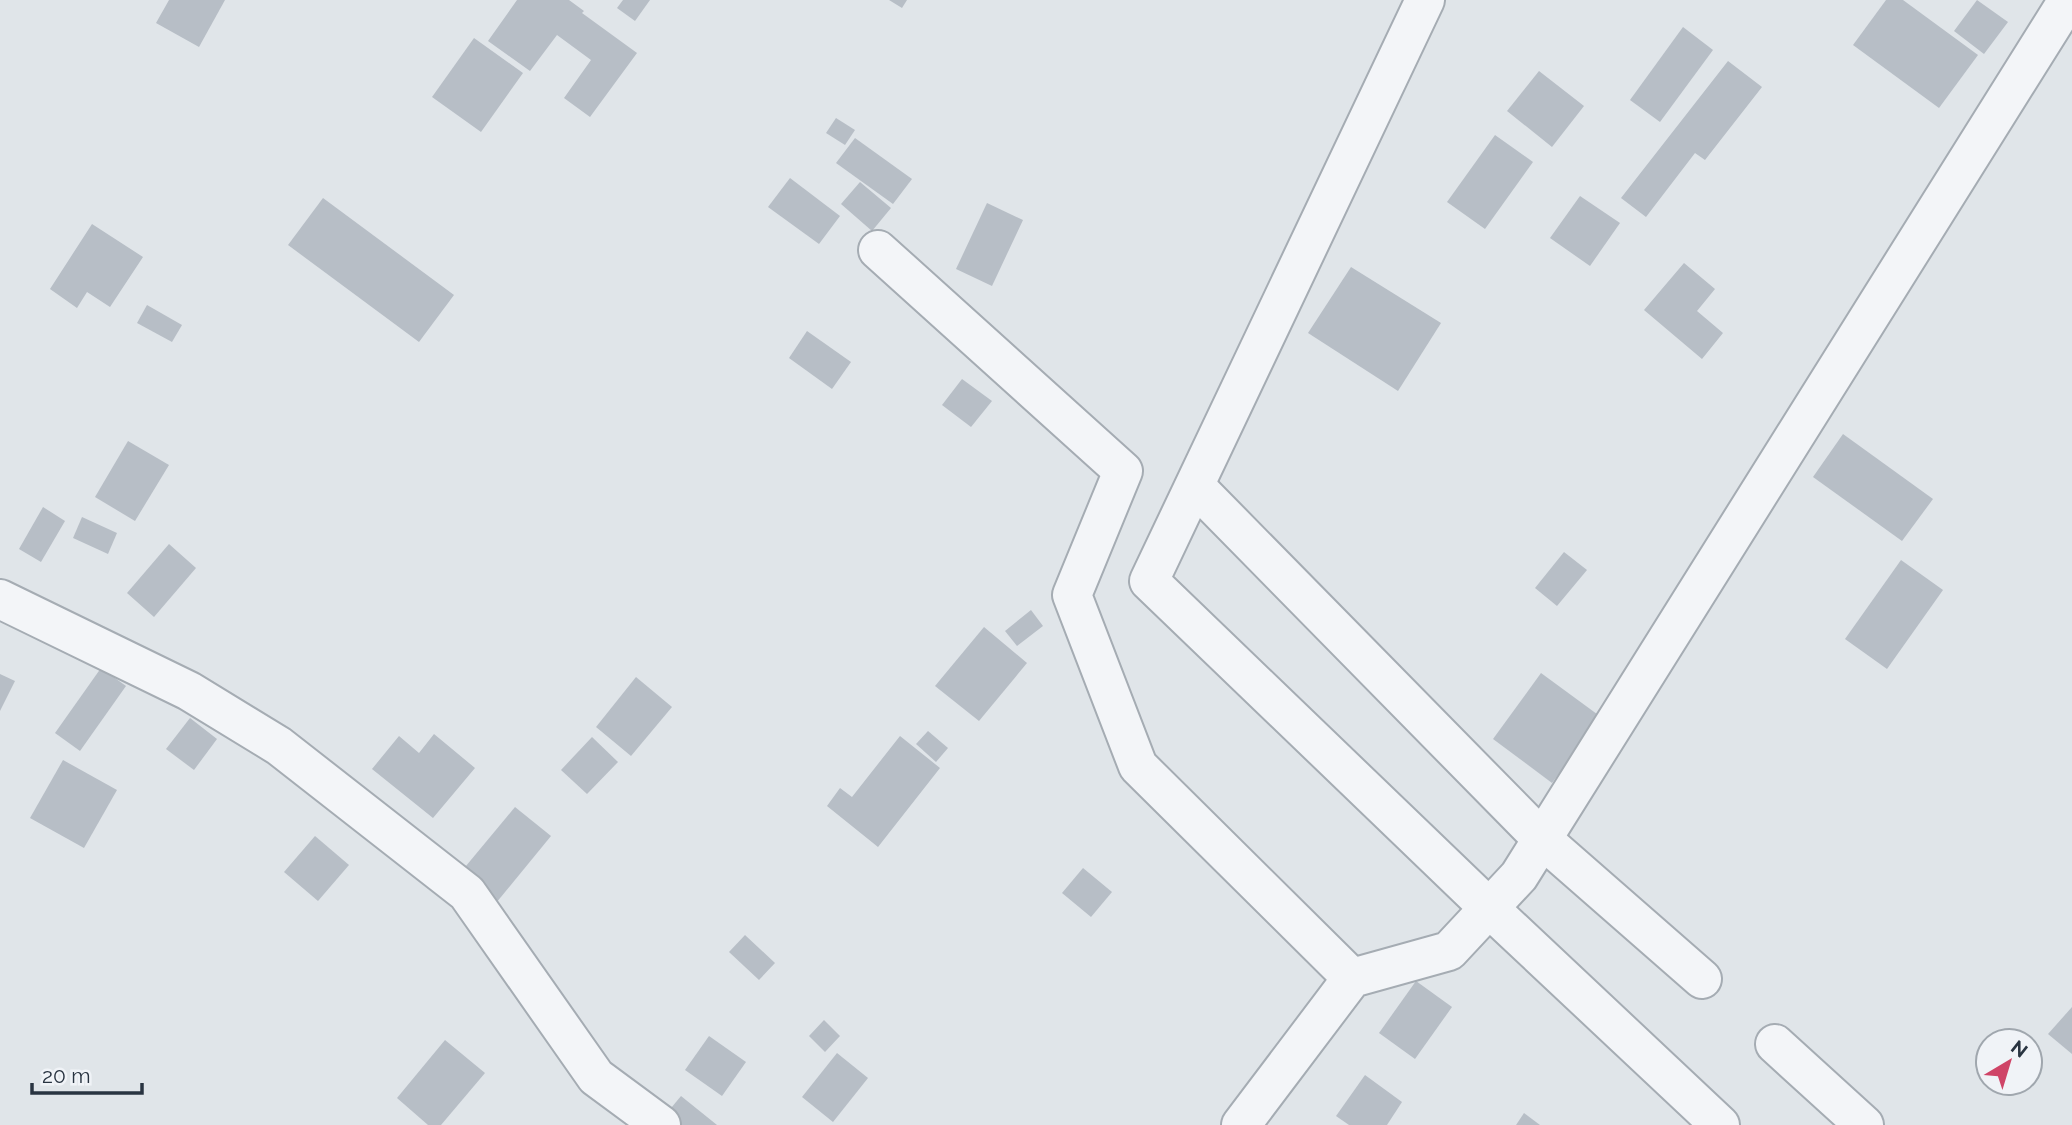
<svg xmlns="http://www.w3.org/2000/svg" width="2072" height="1125" font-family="Raleway,sans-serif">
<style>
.building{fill:#b7bec6}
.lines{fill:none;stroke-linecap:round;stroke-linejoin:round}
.minor-casing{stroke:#a5acb3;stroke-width:42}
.minor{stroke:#f3f5f8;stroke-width:38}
</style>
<rect width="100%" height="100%" fill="#e0e5e9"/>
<g class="building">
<polygon points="169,0 225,0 199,47 156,23"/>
<polygon points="517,0 569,0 584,11 582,13 637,53 590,117 564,98 591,60 557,35 530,71 488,41"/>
<polygon points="623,0 650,0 635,21 617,8"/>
<polygon points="889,0 907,0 902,8"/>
<polygon points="1886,0 1903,0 1978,55 1939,108 1853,45"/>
<polygon points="1977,0 2008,22 1984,54 1954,31"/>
<polygon points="1683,27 1713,50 1660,122 1630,100"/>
<polygon points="474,38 523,73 481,132 432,97"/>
<polygon points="1728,61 1762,87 1705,160 1695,153 1646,217 1621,198"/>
<polygon points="1539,71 1584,106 1552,147 1507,111"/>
<polygon points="836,118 855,130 845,145 826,133"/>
<polygon points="1495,135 1533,162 1485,229 1447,202"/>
<polygon points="855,138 912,179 893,204 836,163"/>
<polygon points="790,178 840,216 819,244 768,207"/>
<polygon points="860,182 891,208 872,231 841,204"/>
<polygon points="1580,196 1620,223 1590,266 1550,238"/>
<polygon points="323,198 454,295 419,342 288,245"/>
<polygon points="987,203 1023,220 992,286 956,269"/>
<polygon points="92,224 143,257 110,307 87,292 77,308 50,289"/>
<polygon points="1684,263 1715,289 1697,311 1723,333 1702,359 1644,310"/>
<polygon points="1351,267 1441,323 1398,391 1308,333"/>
<polygon points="147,305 182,325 172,342 137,323"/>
<polygon points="807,331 851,362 832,389 789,358"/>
<polygon points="962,379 992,401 971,427 942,405"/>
<polygon points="1843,434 1933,499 1902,541 1813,477"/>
<polygon points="128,441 169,465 135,521 95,497"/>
<polygon points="43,507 65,521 41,562 19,549"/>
<polygon points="82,517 117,533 108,554 73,538"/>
<polygon points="169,544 196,568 154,617 127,593"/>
<polygon points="1564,552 1587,570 1557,606 1535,588"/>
<polygon points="1901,560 1943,590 1887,669 1845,639"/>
<polygon points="1031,610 1043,626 1017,646 1005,631"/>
<polygon points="984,627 1027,663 979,721 935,686"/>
<polygon points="101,668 126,686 80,751 55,733"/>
<polygon points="1541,673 1601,717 1552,783 1493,739"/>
<polygon points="0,674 15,681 0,711"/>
<polygon points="636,677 672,707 631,756 596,727"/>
<polygon points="190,718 217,739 194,770 166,749"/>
<polygon points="928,731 948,748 936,762 916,744"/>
<polygon points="434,734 475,768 433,818 372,769 399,736 419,753"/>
<polygon points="900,736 940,768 878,847 827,806 840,788 852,797"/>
<polygon points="592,737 618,762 587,794 561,770"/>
<polygon points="63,760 117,790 84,848 30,818"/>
<polygon points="515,807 551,836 487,914 451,884"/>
<polygon points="315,836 349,865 318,901 284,872"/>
<polygon points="1083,868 1112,892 1091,917 1062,893"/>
<polygon points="745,935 775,963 759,980 729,952"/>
<polygon points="1416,981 1452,1007 1415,1059 1379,1033"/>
<polygon points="2072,1007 2072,1054 2048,1034"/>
<polygon points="824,1020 840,1036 825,1052 809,1036"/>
<polygon points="709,1036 746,1062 722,1096 685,1070"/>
<polygon points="445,1040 485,1073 441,1125 428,1125 397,1098"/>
<polygon points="837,1053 868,1078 833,1122 802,1097"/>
<polygon points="1365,1075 1402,1102 1387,1125 1349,1125 1336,1116"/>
<polygon points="681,1096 717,1125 657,1125"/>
<polygon points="1524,1113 1540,1125 1516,1125"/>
</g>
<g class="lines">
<g class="minor-casing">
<g id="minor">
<polyline points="1425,0 1149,581 1489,908 1720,1125"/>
<polyline points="878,250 1123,471 1072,595 1138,766 1352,978"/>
<polyline points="1195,486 1542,839 1702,979"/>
<polyline points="0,599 189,691 279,746 467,893 596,1077 661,1125"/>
<polyline points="1775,1044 1864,1125"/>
<polyline points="1241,1125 1352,978 1449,951 1519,876 2068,0"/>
</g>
</g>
<use href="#minor" class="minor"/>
</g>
<g transform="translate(2009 1062) rotate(38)"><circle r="33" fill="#f0f3f7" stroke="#a0a7ae" stroke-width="2"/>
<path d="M0-5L12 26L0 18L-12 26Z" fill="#cf4467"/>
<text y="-10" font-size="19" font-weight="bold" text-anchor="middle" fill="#293441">N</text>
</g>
<path d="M32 1083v10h110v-10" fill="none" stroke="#293441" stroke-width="3.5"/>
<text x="42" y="1083" font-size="21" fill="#293441" stroke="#f0f3f7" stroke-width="5" paint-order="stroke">20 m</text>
</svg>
